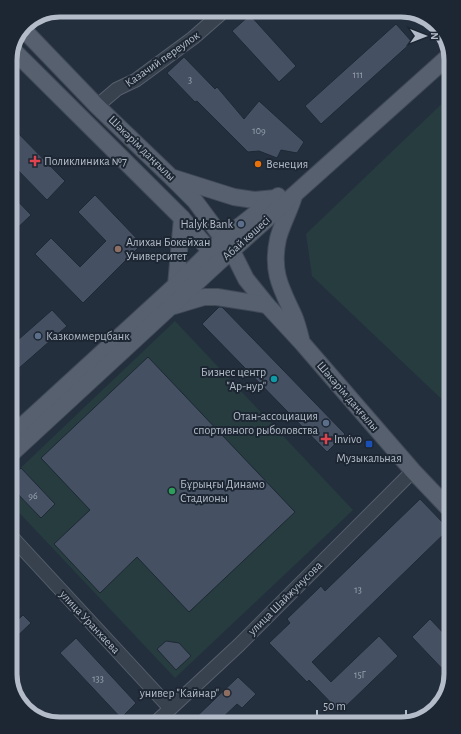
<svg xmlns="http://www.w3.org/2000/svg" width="461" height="734" font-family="'Alegreya Sans',sans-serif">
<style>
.green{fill:#263c3f}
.building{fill:#455162;stroke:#1f2835}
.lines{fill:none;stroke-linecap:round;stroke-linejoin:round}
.minor-casing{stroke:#565f6c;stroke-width:15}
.major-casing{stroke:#414a57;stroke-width:18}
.minor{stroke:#38414e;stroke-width:13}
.major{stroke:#56606e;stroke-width:16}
.health-dot{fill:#e0444e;stroke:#1d2633;stroke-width:1.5}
.food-dot{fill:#e8710a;stroke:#1d2633;stroke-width:1.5}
.service-dot{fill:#5c6f8a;stroke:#1d2633;stroke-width:1.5}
.education-dot{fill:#8d6e63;stroke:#1d2633;stroke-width:1.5}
.culture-dot{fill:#0f9aa8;stroke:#1d2633;stroke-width:1.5}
.transit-dot{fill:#1a4fb4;stroke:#1d2633;stroke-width:1.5}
.leisure-dot{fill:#2e9e5b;stroke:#1d2633;stroke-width:1.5}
.labels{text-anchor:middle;stroke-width:4;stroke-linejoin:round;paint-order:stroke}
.number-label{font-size:10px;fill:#98a1af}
.street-label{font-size:12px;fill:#b4bcc9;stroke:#1d2633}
.poi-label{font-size:12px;fill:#b4bcc9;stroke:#1d2633;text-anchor:start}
.rim{fill:none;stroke:#b4bcc9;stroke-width:5}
</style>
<rect width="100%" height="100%" fill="#242f3e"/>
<g class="green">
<polygon points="451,95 451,408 312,276 306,234"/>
<polygon points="175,321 353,510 175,678 10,503 10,478"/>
</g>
<g class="building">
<polygon points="250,15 296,66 279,82 232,31"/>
<polygon points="396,24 412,42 321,124 305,106"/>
<polygon points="184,57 215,89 217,87 244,119 259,101 304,142 297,153 281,150 277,158 259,151 248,152 197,101 195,102 167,73"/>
<polygon points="10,125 65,181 47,200 10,162"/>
<polygon points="10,193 31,215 10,235"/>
<polygon points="95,195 142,244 83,303 35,254 51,238 80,267 106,241 78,212"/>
<polygon points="219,307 222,307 345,434 327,452 202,324"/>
<polygon points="52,310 67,326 10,376 10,347"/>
<polygon points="148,357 295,512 189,612 137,557 100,593 54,544 90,510 41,458"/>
<polygon points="21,468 55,504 41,518 10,486 10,479"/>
<polygon points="420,499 449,529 312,662 331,682 379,636 398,656 340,712 309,680 307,682 269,643 290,623 287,619 321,586 325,591"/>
<polygon points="23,615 31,623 10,643 10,627"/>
<polygon points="430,619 451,641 450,677 412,637"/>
<polygon points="76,638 136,703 121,718 60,653"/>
<polygon points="166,641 179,643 191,656 176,670 157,649"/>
<polygon points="238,677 256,694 242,708 237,704 218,722 191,722"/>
</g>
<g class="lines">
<g class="minor-casing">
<g id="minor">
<polyline points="97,106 117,89 136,80 193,38 225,10"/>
<polyline points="10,535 170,708"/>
<polyline points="155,723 239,645 413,471"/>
</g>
</g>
<g class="major-casing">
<g id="major">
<polyline points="23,29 97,106 172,178 195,201 232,251 246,279 267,305 303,344 413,471 451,511"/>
<polyline points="13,50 182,218 217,259"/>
<polyline points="174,178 234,197 254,200 276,198"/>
<path d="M294 196C290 210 281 226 278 239 271 272 281 288 294 316 297 323 299 331 301 339"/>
<polyline points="176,285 182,218"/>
<polyline points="174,306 204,297 217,297 267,305"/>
<polyline points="10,437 176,285 223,239 278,196"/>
<polyline points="10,455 219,262 450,55"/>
</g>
</g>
<use href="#minor" class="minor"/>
<use href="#major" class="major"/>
</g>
<g class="health-dot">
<path d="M33 155h4v4h4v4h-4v4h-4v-4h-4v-4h4z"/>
<path d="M324 433h4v4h4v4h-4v4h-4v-4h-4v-4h4z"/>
</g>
<circle class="food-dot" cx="258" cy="164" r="4"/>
<g class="service-dot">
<circle cx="241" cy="224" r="4"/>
<circle cx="38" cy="336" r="4"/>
<circle cx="326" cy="423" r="4"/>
</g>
<g class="education-dot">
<circle cx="118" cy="249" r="4"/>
<circle cx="227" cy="693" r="4"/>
</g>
<circle class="culture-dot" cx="274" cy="379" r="4"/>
<rect class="transit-dot" x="365" y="440" width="8" height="8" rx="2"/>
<circle class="leisure-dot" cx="172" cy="491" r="4"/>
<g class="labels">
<g class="number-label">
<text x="358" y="78">111</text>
<text x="190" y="83">3</text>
<text x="259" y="134">109</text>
<text x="33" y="499">96</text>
<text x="358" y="593">13</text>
<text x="360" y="678">15Г</text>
<text x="98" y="682">133</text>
</g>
<g class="street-label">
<text transform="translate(162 59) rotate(-35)" y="4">Казачий переулок</text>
<text transform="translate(142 148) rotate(44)" y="4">Шәкәрім даңғылы</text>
<text transform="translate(246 238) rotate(-42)" y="4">Абай көшесі</text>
<text transform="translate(348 396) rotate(49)" y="4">Шәкәрім даңғылы</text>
<text transform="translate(285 598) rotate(-45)" y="4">улица Шайжунусова</text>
<text transform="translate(90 622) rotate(47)" y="4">улица Уранхаева</text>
</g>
<g class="poi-label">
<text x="44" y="165">Поликлиника №7</text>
<text x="266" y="168">Венеция</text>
<text x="233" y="228" text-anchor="end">Halyk Bank</text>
<text x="126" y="246">Алихан Бокейхан<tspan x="126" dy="14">Университет</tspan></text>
<text x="46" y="340">Казкоммерцбанк</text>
<text x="266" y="376" text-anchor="end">Бизнес центр<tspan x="266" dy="14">"Ар-нур"</tspan></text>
<text x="318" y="420" text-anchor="end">Отан-ассоциация<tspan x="318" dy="14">спортивного рыболовства</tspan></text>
<text x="334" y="443">Invivo</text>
<text x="369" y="462" text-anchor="middle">Музыкальная</text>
<text x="180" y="488">Бұрыңғы Динамо<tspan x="180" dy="14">Стадионы</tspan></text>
<text x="219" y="697" text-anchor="end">универ "Кайнар"</text>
</g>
</g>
<path d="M0 0H461V734H0ZM60 17H401A43 43 0 0 1 444 60V674A43 43 0 0 1 401 717H60A43 43 0 0 1 17 674V60A43 43 0 0 1 60 17Z" fill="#1d2633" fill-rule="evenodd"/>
<path class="rim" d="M60 17H401A43 43 0 0 1 444 60V674A43 43 0 0 1 401 717H60A43 43 0 0 1 17 674V60A43 43 0 0 1 60 17Z"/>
<g transform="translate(425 36) rotate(90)" stroke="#1d2633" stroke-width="3" paint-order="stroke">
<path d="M0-3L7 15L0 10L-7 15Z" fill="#b4bcc9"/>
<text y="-6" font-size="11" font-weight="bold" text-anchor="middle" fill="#b4bcc9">N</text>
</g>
<path d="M317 710v6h89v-6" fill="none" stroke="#b4bcc9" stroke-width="2"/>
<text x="323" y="710" font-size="12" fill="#b4bcc9" stroke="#1d2633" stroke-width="3" paint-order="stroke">50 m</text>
</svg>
